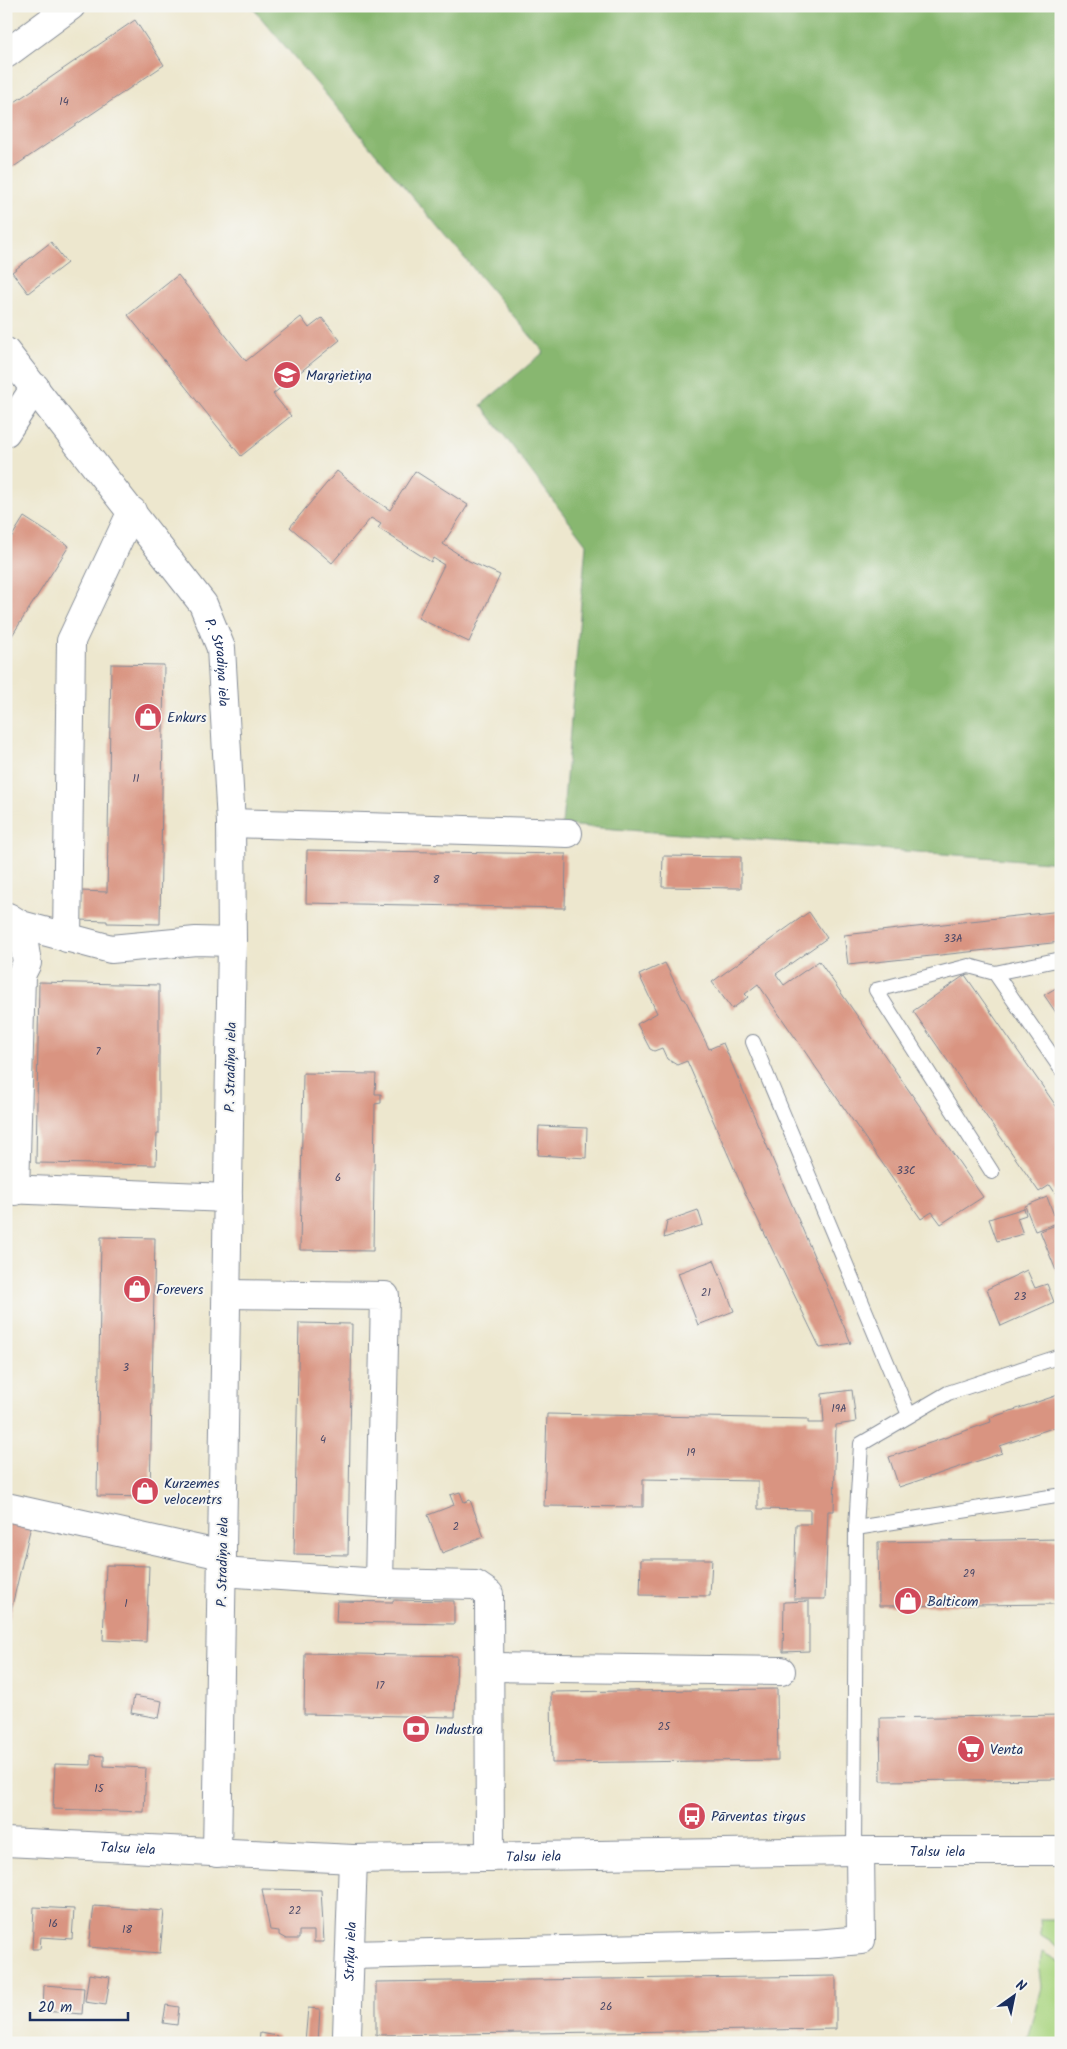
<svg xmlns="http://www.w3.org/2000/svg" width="1067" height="2049" font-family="Kalam,sans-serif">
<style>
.green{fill:#abd682;stroke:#638270}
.forest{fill:#88b770;stroke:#527367}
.building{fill:#d99481}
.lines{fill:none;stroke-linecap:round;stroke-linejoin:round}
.service-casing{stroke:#848b96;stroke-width:16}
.minor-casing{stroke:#848b96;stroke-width:30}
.tertiary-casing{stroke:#848b96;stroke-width:30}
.service{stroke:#fff;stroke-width:14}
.minor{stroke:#fff;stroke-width:28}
.tertiary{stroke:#fff;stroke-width:28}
.labels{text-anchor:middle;stroke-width:4;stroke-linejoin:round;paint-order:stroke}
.number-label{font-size:11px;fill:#4a4867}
.poi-label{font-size:14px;fill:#1b2f5e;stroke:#f6f6f2;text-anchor:start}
.street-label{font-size:14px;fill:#1b2f5e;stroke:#f6f6f2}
</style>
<rect width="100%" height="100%" fill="#f6f6f2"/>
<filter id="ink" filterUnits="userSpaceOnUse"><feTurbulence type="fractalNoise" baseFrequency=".02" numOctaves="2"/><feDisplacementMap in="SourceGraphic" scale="10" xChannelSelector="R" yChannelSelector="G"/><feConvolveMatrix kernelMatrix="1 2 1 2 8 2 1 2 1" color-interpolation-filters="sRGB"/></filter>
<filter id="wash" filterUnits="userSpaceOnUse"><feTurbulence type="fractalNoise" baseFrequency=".0096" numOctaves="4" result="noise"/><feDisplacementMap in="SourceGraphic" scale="20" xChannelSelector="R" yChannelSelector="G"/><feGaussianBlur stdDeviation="1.12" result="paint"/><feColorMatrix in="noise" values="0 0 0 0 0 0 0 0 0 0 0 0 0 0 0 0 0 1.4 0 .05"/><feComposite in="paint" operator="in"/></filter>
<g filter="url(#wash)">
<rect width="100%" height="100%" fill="#ede7ce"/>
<g class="green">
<polygon points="1040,1919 1061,1919 1061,1948 1041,1936"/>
<polygon points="1042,1952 1061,1963 1061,2043 1028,2043 1027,2040 1041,1987 1039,1969"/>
</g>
<polygon class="forest" points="251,6 1061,6 1061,863 562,825 586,544 481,405 544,352"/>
<g id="blocks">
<g class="building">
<polygon points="135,20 164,65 6,172 6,108"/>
<polygon points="51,242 67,263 28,293 12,272"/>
<polygon points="178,275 246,361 301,317 309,328 322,318 340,340 273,394 291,416 241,456 128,315"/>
<polygon points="337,471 364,493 390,510 415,471 468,505 443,544 469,561 500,575 469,642 418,618 444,565 433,558 431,562 378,528 381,524 371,518 332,563 290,527"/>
<polygon points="24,517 69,546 6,645 6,546"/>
<polygon points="111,664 164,665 160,924 107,923 107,921 80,920 80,891 107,892"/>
<polygon points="307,850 566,854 565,908 306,903"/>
<polygon points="663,856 741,857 741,888 662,887"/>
<polygon points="1061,911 1061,942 848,965 844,935"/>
<polygon points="809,912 827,938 776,974 784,985 819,961 983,1197 941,1224 932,1212 921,1219 758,984 745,994 748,997 732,1009 712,982"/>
<polygon points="665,963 683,999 685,999 709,1049 723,1043 851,1343 820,1348 744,1191 687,1061 677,1065 667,1059 662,1048 654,1051 650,1049 637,1024 657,1013 639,975"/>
<polygon points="965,975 1061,1113 1061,1202 1050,1185 1039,1192 913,1011"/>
<polygon points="39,982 159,985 159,1134 157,1134 156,1165 36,1163"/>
<polygon points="1061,985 1061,1020 1044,995"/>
<polygon points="303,1073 376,1074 375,1094 381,1094 381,1103 375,1104 373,1251 300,1250"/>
<polygon points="539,1126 587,1128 586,1158 538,1155"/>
<polygon points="1047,1197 1057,1223 1035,1231 1025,1206"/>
<polygon points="1024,1208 1026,1215 1017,1218 1023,1234 997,1241 989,1219"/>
<polygon points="698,1210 703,1225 664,1238 667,1221"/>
<polygon points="1056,1225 1061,1236 1061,1283 1040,1231"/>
<polygon points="101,1237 155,1238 150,1497 97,1496"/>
<polygon points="714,1260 734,1311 698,1325 678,1273"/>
<polygon points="1027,1270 1035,1288 1047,1284 1054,1302 1001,1326 987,1289"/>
<polygon points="299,1323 352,1324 348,1555 294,1554"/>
<polygon points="852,1390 856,1422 836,1425 834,1511 828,1511 825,1599 794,1599 796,1524 810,1524 810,1510 758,1509 758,1481 643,1479 643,1507 544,1506 547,1414 808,1419 808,1423 824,1423 822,1394"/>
<polygon points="1061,1394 1061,1425 1000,1446 1002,1453 899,1487 889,1457 991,1422 990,1418"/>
<polygon points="460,1492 464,1502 470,1500 484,1537 442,1553 428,1515 454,1505 450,1495"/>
<polygon points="6,1519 31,1526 7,1627 6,1627"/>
<polygon points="1061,1539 1061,1604 879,1606 878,1542"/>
<polygon points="641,1559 712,1559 710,1596 640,1595"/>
<polygon points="106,1565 149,1566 146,1642 103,1640"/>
<polygon points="393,1600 454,1601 454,1624 336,1622 337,1601 393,1602"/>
<polygon points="809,1601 809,1651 783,1652 784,1602"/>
<polygon points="305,1653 457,1656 455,1717 304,1714"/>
<polygon points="777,1689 778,1760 552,1763 551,1692"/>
<polygon points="134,1696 162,1701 159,1718 131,1713"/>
<polygon points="1061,1715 1061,1779 881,1781 880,1718"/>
<polygon points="91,1755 104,1756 104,1766 146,1768 144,1812 53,1809 55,1764 91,1765"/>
<polygon points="262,1889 321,1890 324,1942 314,1942 314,1931 299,1931 299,1939 286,1939 279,1935 279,1931 270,1930"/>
<polygon points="94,1906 164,1911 160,1953 89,1947"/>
<polygon points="34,1907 74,1909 72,1939 41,1937 40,1949 32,1949"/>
<polygon points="89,1974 110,1977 106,2005 85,2002"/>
<polygon points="836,1976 836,2029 376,2035 376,1982"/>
<polygon points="44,1985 84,1988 82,2014 43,2011"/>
<polygon points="166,2005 179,2007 177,2025 163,2023"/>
<polygon points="308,2008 320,2009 318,2043 305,2043"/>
<polygon points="260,2033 277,2036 277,2043 259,2043"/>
</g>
</g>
</g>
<g filter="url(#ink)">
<use href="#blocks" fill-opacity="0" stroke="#848b96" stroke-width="1"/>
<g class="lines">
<g class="service-casing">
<g id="service">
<polyline points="1061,959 995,973 1061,1069"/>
<polyline points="753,1042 909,1415"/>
<polyline points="992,1172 876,990 969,966 995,973"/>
<polyline points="856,1528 861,1444 948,1393 1061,1356"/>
<polyline points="854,1851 856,1528 1056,1496"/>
</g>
</g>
<g class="minor-casing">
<g id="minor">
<polyline points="6,54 71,6"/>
<path id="s1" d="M6 352 203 604 221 648 231 823 232 942 217 1853"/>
<polyline points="6,432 35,387"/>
<polyline points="231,823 568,833"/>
<polyline points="8,917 21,925 111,949 196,941 232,942"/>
<polyline points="67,938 71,641 132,511"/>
<polyline points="6,1189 228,1198"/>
<polyline points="15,1191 21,975 27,963 21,925"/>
<polyline points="228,1294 385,1296 379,1583"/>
<polyline points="6,1507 222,1555"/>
<polyline points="222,1572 379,1583 476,1585 489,1594 490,1857"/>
<polyline points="490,1667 781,1671"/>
<polyline points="350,1955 816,1944 861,1940 860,1851"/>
<path id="s2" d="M349 2043 347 2035 353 1859"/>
</g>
</g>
<g class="tertiary-casing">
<g id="tertiary">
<path id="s3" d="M6 1842 353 1859 854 1851H1061"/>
</g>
</g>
<use href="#service" class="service"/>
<use href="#minor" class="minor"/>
<use href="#tertiary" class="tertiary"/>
</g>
</g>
<defs>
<g id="school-disc" transform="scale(1.4375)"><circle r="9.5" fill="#d1495b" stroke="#f6f6f2"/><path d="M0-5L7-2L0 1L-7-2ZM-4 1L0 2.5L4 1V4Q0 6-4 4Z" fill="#fff"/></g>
<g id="shop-disc" transform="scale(1.4375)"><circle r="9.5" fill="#d1495b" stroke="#f6f6f2"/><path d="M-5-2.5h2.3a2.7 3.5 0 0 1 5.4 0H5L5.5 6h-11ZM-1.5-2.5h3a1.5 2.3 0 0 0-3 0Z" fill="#fff"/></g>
<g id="bank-disc" transform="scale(1.4375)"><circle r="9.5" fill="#d1495b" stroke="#f6f6f2"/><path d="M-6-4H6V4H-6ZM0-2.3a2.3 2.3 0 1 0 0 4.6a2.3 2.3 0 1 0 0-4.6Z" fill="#fff"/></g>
<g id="supermarket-disc" transform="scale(1.4375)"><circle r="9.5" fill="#d1495b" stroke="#f6f6f2"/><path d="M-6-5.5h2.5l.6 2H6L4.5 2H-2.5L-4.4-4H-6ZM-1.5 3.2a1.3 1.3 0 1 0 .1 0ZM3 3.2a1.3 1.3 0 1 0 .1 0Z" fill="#fff"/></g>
<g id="bus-disc" transform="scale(1.4375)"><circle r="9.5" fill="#d1495b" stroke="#f6f6f2"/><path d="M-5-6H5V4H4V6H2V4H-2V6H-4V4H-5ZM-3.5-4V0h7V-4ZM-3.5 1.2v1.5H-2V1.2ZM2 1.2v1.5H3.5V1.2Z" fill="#fff"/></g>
</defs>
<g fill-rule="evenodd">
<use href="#school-disc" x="287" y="375"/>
<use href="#shop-disc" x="148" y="717"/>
<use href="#shop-disc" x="137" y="1289"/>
<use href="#shop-disc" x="145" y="1491"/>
<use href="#shop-disc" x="908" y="1601"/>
<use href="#bank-disc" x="416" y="1729"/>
<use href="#supermarket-disc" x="971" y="1749"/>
<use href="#bus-disc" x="692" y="1816"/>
</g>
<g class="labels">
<g class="number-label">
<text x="64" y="105">14</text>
<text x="136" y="782">11</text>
<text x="436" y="883">8</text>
<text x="953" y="942">33A</text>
<text x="98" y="1055">7</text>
<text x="906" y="1174">33C</text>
<text x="338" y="1181">6</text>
<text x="706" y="1296">21</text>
<text x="1020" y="1300">23</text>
<text x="126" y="1371">3</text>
<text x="839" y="1412">19A</text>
<text x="323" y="1443">4</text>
<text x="691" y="1456">19</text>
<text x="456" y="1530">2</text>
<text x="969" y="1577">29</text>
<text x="126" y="1607">1</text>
<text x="380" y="1689">17</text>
<text x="664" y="1730">25</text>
<text x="99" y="1792">15</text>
<text x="295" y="1914">22</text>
<text x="53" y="1927">16</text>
<text x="127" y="1933">18</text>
<text x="606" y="2010">26</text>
</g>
<g class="poi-label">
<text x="306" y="380">Margrietiņa</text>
<text x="167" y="722">Enkurs</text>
<text x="156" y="1294">Forevers</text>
<text x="164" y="1488">Kurzemes<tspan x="164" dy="16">velocentrs</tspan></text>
<text x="927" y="1606">Balticom</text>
<text x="435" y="1734">Industra</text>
<text x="990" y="1754">Venta</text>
<text x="711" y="1821">Pārventas tirgus</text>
</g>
<g class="street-label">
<text dy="5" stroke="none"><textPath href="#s1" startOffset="381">P. Stradiņa iela</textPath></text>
<text transform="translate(230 1067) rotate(-89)" y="5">P. Stradiņa iela</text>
<text transform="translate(222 1562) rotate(-89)" y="5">P. Stradiņa iela</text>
<text dy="5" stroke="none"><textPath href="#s3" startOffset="122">Talsu iela</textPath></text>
<text dy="5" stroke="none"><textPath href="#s3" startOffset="932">Talsu iela</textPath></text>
<text dy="5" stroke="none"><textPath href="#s3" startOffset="528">Talsu iela</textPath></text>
<text dy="5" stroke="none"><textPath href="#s2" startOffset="92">Strīķu iela</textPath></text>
</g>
</g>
<rect width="1067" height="2049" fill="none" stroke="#f6f6f2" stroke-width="25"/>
<g transform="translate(1014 1996) rotate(33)" stroke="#f6f6f2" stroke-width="4" paint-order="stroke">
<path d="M0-4L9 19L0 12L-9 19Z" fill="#1b2f5e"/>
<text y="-8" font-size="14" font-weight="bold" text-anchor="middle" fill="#1b2f5e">N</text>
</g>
<path d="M30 2012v8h98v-8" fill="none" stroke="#1b2f5e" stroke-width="2.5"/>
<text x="38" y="2012" font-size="15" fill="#1b2f5e" stroke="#f6f6f2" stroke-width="4" paint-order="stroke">20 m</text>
</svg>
